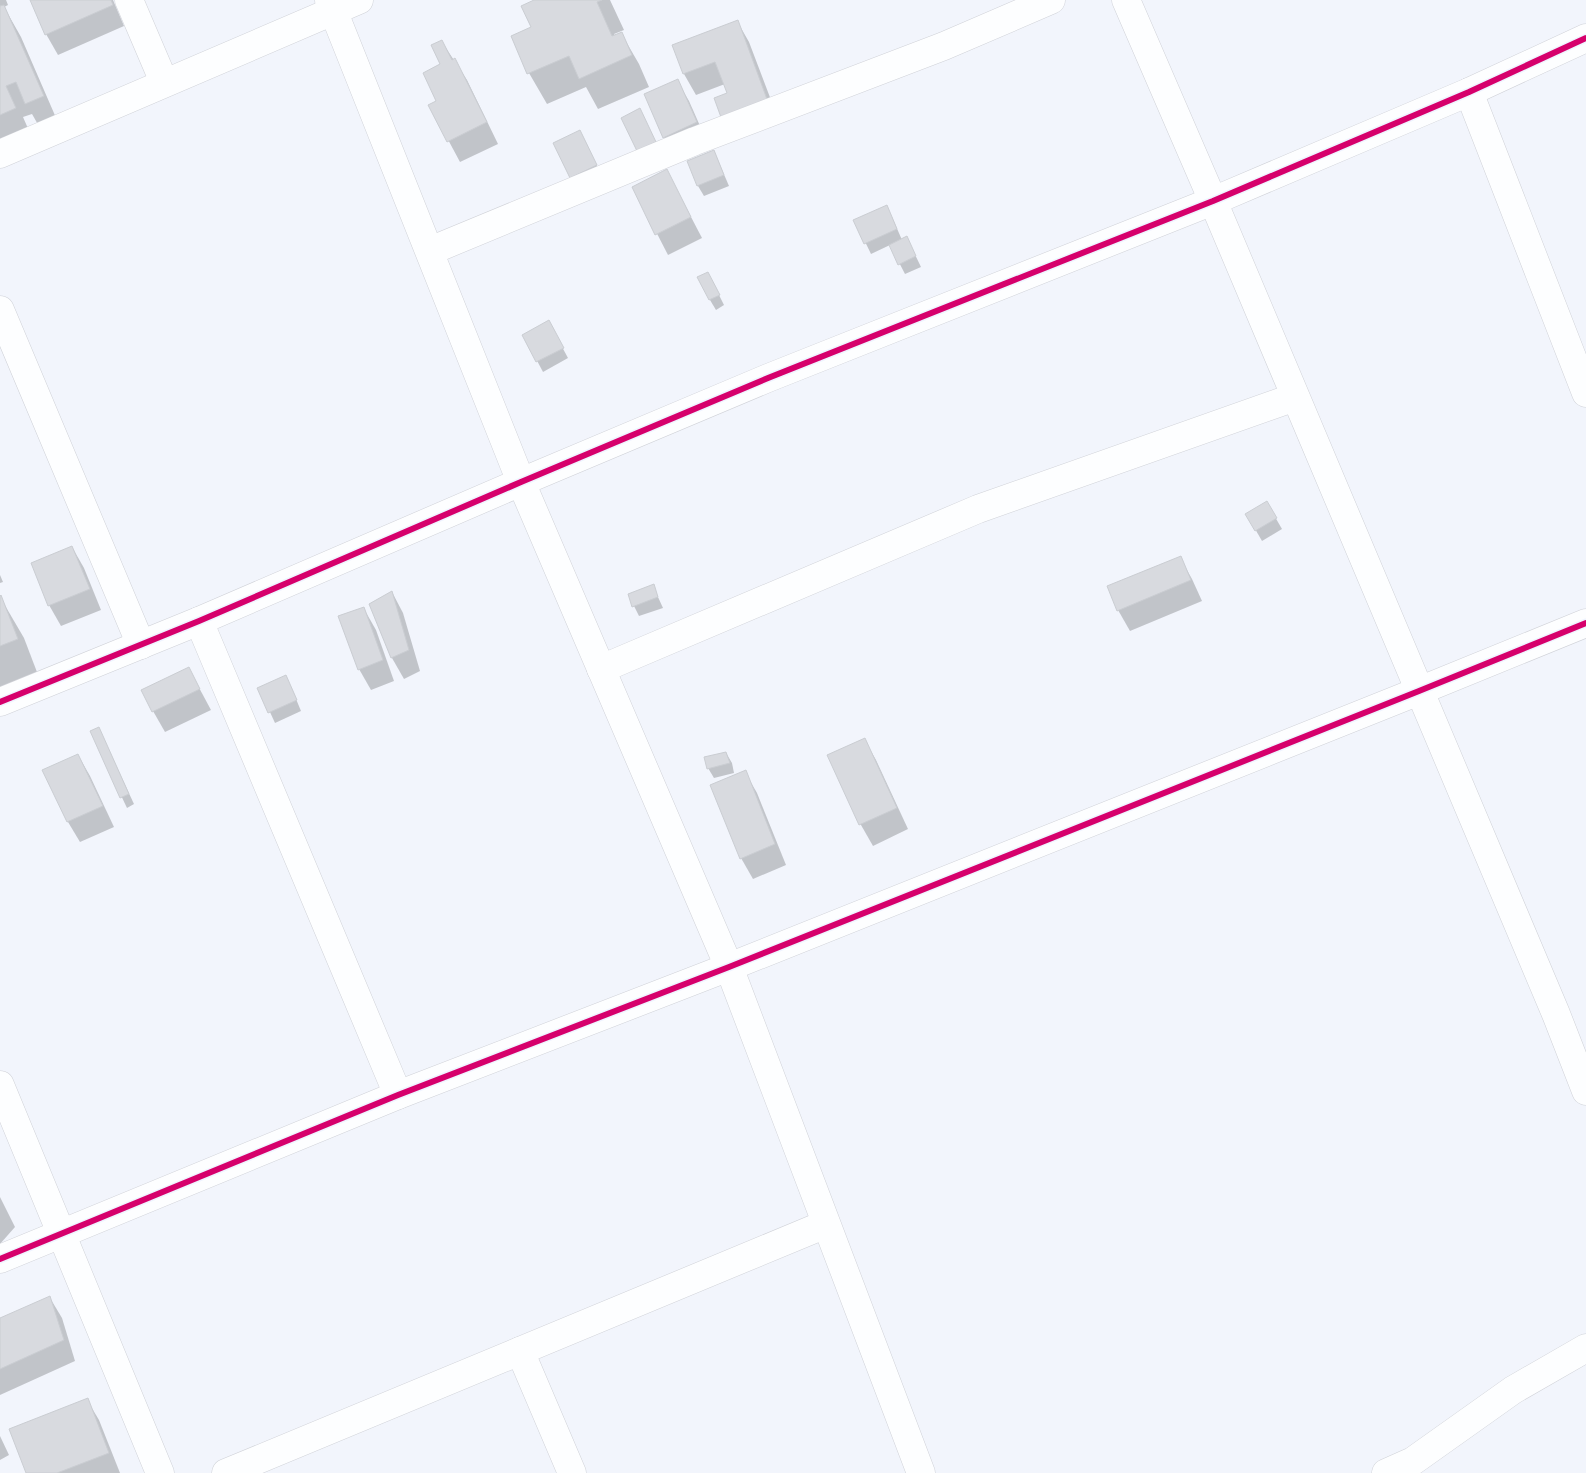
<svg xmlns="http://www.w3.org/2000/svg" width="1586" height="1473" font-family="Quicksand,sans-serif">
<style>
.shadow{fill:#0003}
.building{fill:#d8dadf;stroke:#cacdd2}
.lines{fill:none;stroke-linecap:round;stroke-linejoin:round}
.minor-casing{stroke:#d0d2d8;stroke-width:29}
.minor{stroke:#fdfeff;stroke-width:28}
.cycleway-casing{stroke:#eff4ff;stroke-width:9}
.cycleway{stroke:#d6006c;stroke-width:6}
</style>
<rect width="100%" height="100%" fill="#f2f5fc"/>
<g class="shadow">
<polygon points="0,0 6,0 8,5 4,7 21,37 60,127 44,135 32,114 23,117 33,140 0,154"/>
<polygon points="31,0 113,0 124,26 58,55 46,34"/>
<polygon points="538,0 610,0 624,30 614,34 615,36 621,33 639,64 649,87 598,109 586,87 547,104 529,73 532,28"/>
<polygon points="737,21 749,42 771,100 729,94 725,84 696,95 684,74 674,46"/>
<polygon points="442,42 467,80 498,144 460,162 430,106 438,101 442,64"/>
<polygon points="677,81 689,101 708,144 676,158 664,137"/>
<polygon points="585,142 602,176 571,178 555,144"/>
<polygon points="714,151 729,186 704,196 698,186 688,161"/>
<polygon points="667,171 702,238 668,255 633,187"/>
<polygon points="892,217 902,240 907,238 921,267 905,274 890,245 871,254 855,221"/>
<polygon points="713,283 724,305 716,310 710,300"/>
<polygon points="554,332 568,358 543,372 524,336"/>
<polygon points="1267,503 1282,529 1262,541 1247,515"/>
<polygon points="72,547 84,568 101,610 61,626 49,605"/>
<polygon points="1180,558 1192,579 1202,601 1130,631 1118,610"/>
<polygon points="0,575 3,582 0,583"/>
<polygon points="653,586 663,608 639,616 634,606"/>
<polygon points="392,592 403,613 420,671 404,679 392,658 370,604"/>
<polygon points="0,597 24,638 40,680 0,696"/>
<polygon points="364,609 376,630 394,681 371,690 359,669"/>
<polygon points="189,669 211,710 165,732 153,711"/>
<polygon points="291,687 301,711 275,723 259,688"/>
<polygon points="99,729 134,804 127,808 91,732"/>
<polygon points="864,739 876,760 908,829 873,846 861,825 829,756"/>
<polygon points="726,753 732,763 734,773 714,778 708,768"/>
<polygon points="78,755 90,776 114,827 80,842 68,822 44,771"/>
<polygon points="745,772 757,793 786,865 753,879 741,858"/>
<polygon points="0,1197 15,1227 0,1244"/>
<polygon points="50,1298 62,1318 75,1361 0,1395 0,1319"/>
<polygon points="87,1400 99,1420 120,1473 27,1473"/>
<polygon points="0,1436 9,1455 0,1460"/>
</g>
<g class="building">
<polygon points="30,0 111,0 113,5 45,35"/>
<polygon points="534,0 602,0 597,2 612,36 622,32 632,55 579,79 569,56 527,74 511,36 531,27 521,6"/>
<polygon points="4,5 44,96 25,104 16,82 6,86 16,108 0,115 0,6"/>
<polygon points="738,20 768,102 722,120 714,98 727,93 715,62 683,74 672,45"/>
<polygon points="442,40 452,60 455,58 487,122 447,142 428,105 436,101 423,73 440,64 431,45"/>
<polygon points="678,79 697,122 663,138 644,94"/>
<polygon points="640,108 656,142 637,151 621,118"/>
<polygon points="580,130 597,165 570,178 553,143"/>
<polygon points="714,150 724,175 697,186 687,161"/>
<polygon points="667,169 691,217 655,235 632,187"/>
<polygon points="887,205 897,229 864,244 853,220"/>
<polygon points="907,236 916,256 898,265 889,245"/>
<polygon points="708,272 720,295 709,300 697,277"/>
<polygon points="549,320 564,348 536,362 522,335"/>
<polygon points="1267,501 1277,518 1255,531 1245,514"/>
<polygon points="72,546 90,589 48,606 31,563"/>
<polygon points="1181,556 1191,580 1117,611 1107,586"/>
<polygon points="654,584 658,597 632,607 628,594"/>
<polygon points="392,591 409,650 391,658 369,604"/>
<polygon points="1,595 18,639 0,646 0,596"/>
<polygon points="364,607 383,660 358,670 338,616"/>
<polygon points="189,667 200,689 152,712 141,690"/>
<polygon points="286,675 297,700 268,713 257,688"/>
<polygon points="99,727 129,794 120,798 90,731"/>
<polygon points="865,738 897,808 859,825 827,755"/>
<polygon points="726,752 730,763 707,769 704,757"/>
<polygon points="78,754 103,806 67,822 42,770"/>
<polygon points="746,770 775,844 740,859 710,785"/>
<polygon points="50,1296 64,1340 0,1369 0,1318"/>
<polygon points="88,1398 109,1453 57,1473 26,1473 9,1429"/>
</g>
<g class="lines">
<g class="minor-casing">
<g id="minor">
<polyline points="129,0 164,82"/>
<polyline points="329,0 521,482 729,967 921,1473"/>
<polyline points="1126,0 1213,201 1556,1014 1586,1091"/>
<polyline points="1469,92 1586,393"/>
<polyline points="0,154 359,0"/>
<polyline points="430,251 695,141 944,46 1051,0"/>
<polyline points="0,310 141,645"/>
<polyline points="199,621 398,1095"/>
<polyline points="601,669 978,509 1295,397"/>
<polyline points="0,702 199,621 521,482 768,378 1213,201 1469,92 1586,38"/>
<polyline points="0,1085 160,1473"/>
<polyline points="0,1259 398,1095 729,967 1419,691 1586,623"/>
<polyline points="520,1351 572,1473"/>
<polyline points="226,1473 826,1224"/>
<polyline points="1386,1473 1413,1461 1513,1390 1586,1348"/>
</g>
</g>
<use href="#minor" class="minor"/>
<g class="cycleway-casing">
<g id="cycleway">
<polyline points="0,702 199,621 521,482 768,378 1213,201 1469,92 1586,38"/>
<polyline points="0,1259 398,1095 729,967 1419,691 1586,623"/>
</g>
</g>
<use href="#cycleway" class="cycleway"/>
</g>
</svg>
